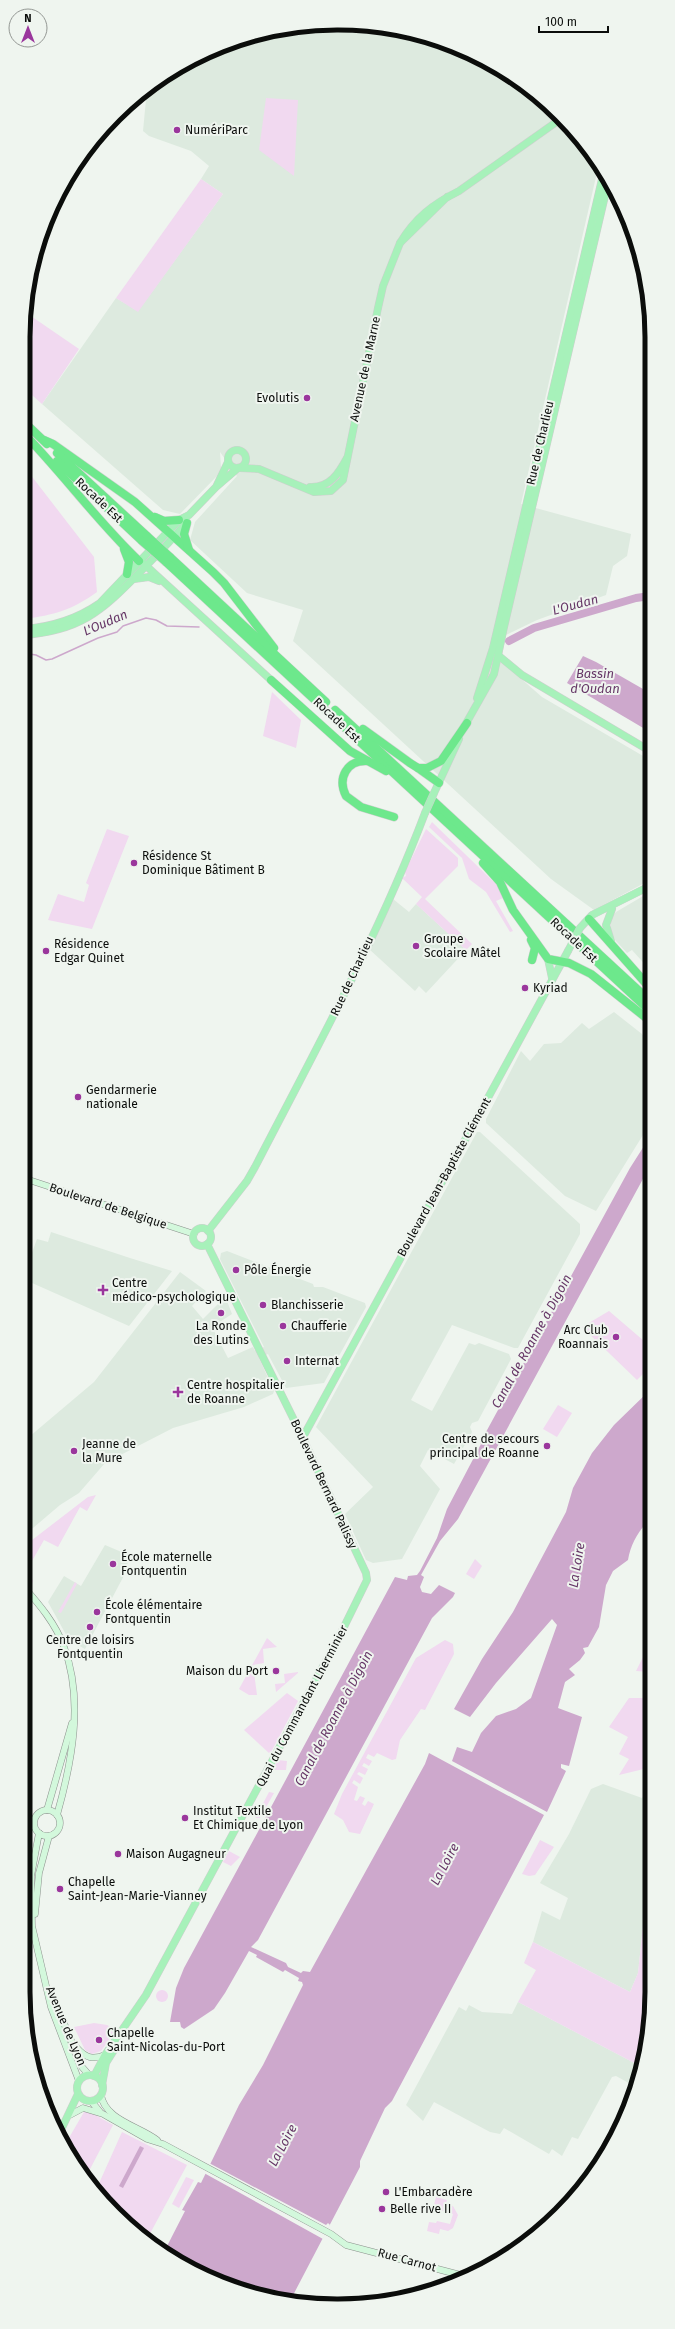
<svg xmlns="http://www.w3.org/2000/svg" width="675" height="2329" font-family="'Fira Sans',sans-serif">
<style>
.built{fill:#ddeadf}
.green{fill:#f1d9f0}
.water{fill:#cda8cc}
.pier{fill:#eff5ef}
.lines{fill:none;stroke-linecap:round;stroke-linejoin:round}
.stream{stroke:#cda8cc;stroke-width:1.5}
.river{stroke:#cda8cc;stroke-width:8}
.secondary-casing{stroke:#8c918d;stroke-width:7}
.primary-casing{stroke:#cecfce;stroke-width:8}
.highway-casing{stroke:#cecfce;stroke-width:9}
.secondary{stroke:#d3f8dc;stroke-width:6}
.primary{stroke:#a7f1ba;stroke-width:7}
.highway{stroke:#6de88c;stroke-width:8}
.primary-bridge-casing{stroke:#cecfce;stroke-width:8;stroke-linecap:butt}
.highway-bridge-casing{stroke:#cecfce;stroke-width:9;stroke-linecap:butt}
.primary-bridge{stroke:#a7f1ba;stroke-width:7}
.highway-bridge{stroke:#6de88c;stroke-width:8}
.poi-dot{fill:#9a369c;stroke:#eff5ef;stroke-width:1.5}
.labels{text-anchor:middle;stroke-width:4;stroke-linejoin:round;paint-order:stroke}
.poi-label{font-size:12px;fill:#0b0d0b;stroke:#eff5ef;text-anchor:start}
.street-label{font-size:12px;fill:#0b0d0b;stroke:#eff5ef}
.water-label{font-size:13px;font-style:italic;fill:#663767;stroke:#eff5ef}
.rim{fill:none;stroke:#0b0d0b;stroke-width:5}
</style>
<rect width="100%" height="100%" fill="#eff5ef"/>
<g class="built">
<polygon points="337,23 399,29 477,56 560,115 598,168 521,504 631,534 627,556 613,566 606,595 537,620 506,635 501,661 542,697 650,760 650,880 594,910 551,879 293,641 303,610 247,593 190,540 195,522 237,476 220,452 221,468 217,476 180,514 163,510 42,404 116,298 138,311 223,194 201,179 209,166 191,151 149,136 143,131 147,89 163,76 217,47 276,29"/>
<polygon points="650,892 650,970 632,950 627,953 615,940 610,928 612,917 616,912"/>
<polygon points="393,899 409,912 416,904 466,950 426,993 419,986 415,991 369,949"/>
<polygon points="614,1012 642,1034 651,1049 651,1122 596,1211 565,1196 486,1123 486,1119 521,1051 530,1061 544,1044 561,1043 582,1023 589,1029"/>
<polygon points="477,1132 480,1132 580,1224 580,1234 518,1348 514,1348 452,1325 411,1400 432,1411 469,1343 475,1345 479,1343 509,1354 511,1359 478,1421 472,1423 470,1427 472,1432 454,1464 428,1450 420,1466 440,1489 402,1559 373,1563 366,1560 345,1514 373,1487 316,1427"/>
<polygon points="51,1232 130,1258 172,1271 129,1326 23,1279 23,1260 29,1261 37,1239 48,1242"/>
<polygon points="227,1251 313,1284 314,1287 323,1287 365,1303 366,1307 324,1383 286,1388 268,1354 259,1358 274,1391 273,1394 244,1407 173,1428 105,1463 79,1493 60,1505 33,1528 23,1533 23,1442 94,1382 180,1272 206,1291 192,1306 203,1319 224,1298 227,1301 232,1314 212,1327 228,1358 253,1347 255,1351 264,1347 220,1259 221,1253"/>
<polygon points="105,1545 131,1556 126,1567 128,1568 85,1649 69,1640 48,1602 64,1576 81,1586"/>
<polygon points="650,1783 652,1908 643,1926 638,1973 630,1992 533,1942 542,1911 560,1920 568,1898 540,1883 569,1834 591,1789 603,1784 642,1798"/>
<polygon points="23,1852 25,1853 23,1926"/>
<polygon points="518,2002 642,2067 636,2087 616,2076 612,2077 578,2139 572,2137 562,2156 552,2149 549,2154 504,2128 500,2134 490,2132 434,2102 423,2121 406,2105 459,2007 466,2011 469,2005 482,2012 512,2014"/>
</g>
<g class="green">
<polygon points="266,98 298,100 294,176 259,150"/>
<polygon points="201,179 223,194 138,312 116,298"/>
<polygon points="25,312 79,349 42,404 23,387 23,338"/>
<path d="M23 465 94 557 97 592C72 610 54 615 24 619Z"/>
<polygon points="272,692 301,720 296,748 263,736"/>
<polygon points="432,822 498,886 503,898 496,901 513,931 510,932 486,892 469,879 462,858 429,827"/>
<polygon points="107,829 129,836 92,929 48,920 58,894 84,902 89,885 86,883"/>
<polygon points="426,829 458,858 458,866 425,899 472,944 466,950 416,904 422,897 402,878 406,876 405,872"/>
<polygon points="609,1311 651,1347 651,1366 637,1380 582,1327"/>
<polygon points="558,1405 572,1413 557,1437 543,1429"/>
<polygon points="96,1495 87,1511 80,1507 58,1547 44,1540 24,1575 33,1580 32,1584 23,1575 23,1547 88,1497"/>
<polygon points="475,1559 482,1566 474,1579 466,1574"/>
<polygon points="75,1582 77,1584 61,1613 58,1612"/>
<polygon points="267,1638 277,1647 263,1649 264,1663 253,1665 257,1695 249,1695 239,1689"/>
<polygon points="445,1640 453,1644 454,1654 425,1710 421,1709 400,1740 396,1759 392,1760 377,1753 374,1757 368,1754 366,1758 372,1761 369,1766 364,1763 362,1766 368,1769 365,1775 359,1772 357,1774 363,1778 360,1784 354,1780 352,1783 358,1787 354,1800 357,1801 360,1796 365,1798 362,1804 365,1806 368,1801 374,1804 360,1834 349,1832 343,1820 334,1814 342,1794 416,1658"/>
<polygon points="651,1641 651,1672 636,1671"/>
<polygon points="298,1672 298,1673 276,1692 275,1684 285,1683 284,1674"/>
<polygon points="287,1693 298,1701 270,1754 244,1730"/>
<polygon points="629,1698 652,1698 652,1767 619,1775 629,1759 619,1754 628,1737 609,1727"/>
<polygon points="278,1760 287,1761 286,1770 275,1770 274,1767"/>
<polygon points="269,1792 274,1793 260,1818 256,1818 254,1813 258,1813"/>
<polygon points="540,1840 554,1847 535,1875 529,1876 522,1874"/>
<polygon points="229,1851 240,1857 231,1866 223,1862"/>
<path d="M652 1908C652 1960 657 2017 642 2067L518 2002 536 1970 524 1963 533 1942 630 1992 638 1973 643 1926Z"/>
<circle cx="162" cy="1996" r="6"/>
<polygon points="94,2023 107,2025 116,2030 101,2051 92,2054 85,2050 74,2027"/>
<polygon points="84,2112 90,2112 113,2125 88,2173 84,2172 66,2143"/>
<polygon points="122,2132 187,2165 146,2241 101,2199 96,2190"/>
<polygon points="186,2177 194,2180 179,2208 172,2204"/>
<polygon points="436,2197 447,2200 446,2203 453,2206 458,2215 453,2228 448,2231 440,2229 439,2234 427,2231 429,2222 436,2223 437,2221 450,2224 453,2214 439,2210 440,2207 434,2205"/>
</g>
<g class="water">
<polygon points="583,656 596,662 650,693 650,732 567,683"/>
<polygon points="651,1135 650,1166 458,1519 440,1541 421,1575 424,1577 420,1587 422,1592 431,1594 439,1585 455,1593 453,1597 432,1618 258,1940 251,1947 286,1963 288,1967 301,1973 303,1971 310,1972 425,1764 429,1753 544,1815 392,2101 385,2108 360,2161 360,2167 290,2301 256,2295 198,2273 164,2252 185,2211 182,2210 198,2182 201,2183 239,2105 263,2065 303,1985 302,1982 298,1981 299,1978 285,1970 283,1972 256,1957 257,1955 249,1951 225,1993 214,2009 184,2029 181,2027 180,2022 170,2022 176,1988 184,1968 261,1826 264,1825 263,1822 395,1577 407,1580 408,1576 417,1575 420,1571 437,1538 447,1509 481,1444 480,1443 630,1168"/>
<path d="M651 1389V1518C639 1530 631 1543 628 1560L613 1571 606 1585 599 1627 588 1647 583 1648 585 1653 580 1660 569 1669 575 1675 565 1682 558 1708 582 1717 569 1766 561 1764V1768L566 1771 547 1812 452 1761 457 1747 472 1752 481 1733 496 1716 516 1709 531 1698 557 1625 552 1619 496 1683 470 1717 454 1709 482 1659 513 1612 566 1512 573 1488 592 1453 614 1425Z"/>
<polygon points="140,2146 144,2148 123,2188 119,2186"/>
</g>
<polygon class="pier" points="209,2163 326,2225 328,2223 330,2225 323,2239 204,2173"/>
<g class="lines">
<polyline class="stream" points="23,653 36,655 46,660 52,659 98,638 117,632 123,626 146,618 156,620 167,626 199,627"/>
<polyline class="river" points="509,641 534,628 636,598 650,596"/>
<g class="secondary-casing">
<g id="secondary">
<polyline points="23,1178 194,1234"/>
<path d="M23 1586C39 1604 56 1624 64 1647 84 1700 72 1762 57 1815"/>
<polyline points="47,1810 72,1723"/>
<circle cx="47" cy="1823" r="13"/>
<polyline points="39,1833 31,1876 32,1926 51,2007 79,2081"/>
<polyline points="35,1914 39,1873 49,1836"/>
<polyline points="52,1994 82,2067 89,2075"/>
<path d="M77 2048C86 2058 93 2060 105 2055"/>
<path d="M101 2095C105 2120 139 2126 157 2140"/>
<polyline points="91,2101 100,2112"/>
<polyline points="68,2116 83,2108 103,2114 147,2139 163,2144 331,2234 346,2245 468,2277"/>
</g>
</g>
<g class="primary-casing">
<g id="primary">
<path d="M447 197 400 243C415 218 433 204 459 191L562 118"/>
<circle cx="237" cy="459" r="9"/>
<polyline points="240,468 259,469 314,492 331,491 343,480 378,308 383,286 400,243"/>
<polyline points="217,485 228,462"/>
<path d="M310 487C330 488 339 473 347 458"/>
<polyline points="143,563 271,680"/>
<polyline points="134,579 149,577 159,581"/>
<path d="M23 629C51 627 77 619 100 603L179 520 189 515 216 487 238 468"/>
<path d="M23 635C79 631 101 612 138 574 155 557 172 540 187 522"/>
<polyline points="499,656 522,675 650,751"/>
<polyline points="477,698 493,648 603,175"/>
<polyline points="464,727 494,674 504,627 608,183"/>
<polyline points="434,793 459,739"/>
<polyline points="580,928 592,915 650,886"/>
<polyline points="611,941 606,925 612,909"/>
<polyline points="548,959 552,978"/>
<circle cx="202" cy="1237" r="9"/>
<path d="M208 1231 247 1181 255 1167C315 1051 379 935 425 813"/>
<polyline points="303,1437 568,951"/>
<circle cx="90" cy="2088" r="13"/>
<polyline points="94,2076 105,2055 146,1995 340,1635 367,1580 366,1573 297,1426 207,1244"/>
<polyline points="102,2085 106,2063 116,2047"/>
<polyline points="60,2132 78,2094"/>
</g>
</g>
<g class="highway-casing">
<g id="highway">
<polyline points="23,421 47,444"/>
<path d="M26 433 29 439C67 479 100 524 139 561"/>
<polyline points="44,440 53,444 135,502 213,572 224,583 274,648"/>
<polyline points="57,453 147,536"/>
<polyline points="57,461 142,541"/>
<polyline points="155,517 164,521 179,520"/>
<polyline points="187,523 184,534 189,550"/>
<polyline points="124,549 129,562 127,574"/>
<polyline points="170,557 326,702"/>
<polyline points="166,562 650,1011"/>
<polyline points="271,680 350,751 386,771"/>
<polyline points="335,710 650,1001"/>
<polyline points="363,729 410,763 418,768 427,768 441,761 467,723"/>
<path d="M367 761C347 760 337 778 346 796L361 807 394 817"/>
<polyline points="418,768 439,783"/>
<polyline points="483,863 500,882 513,910 548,959 569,963 591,974 650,1021"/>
<polyline points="589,919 650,988"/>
<polyline points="531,940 535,948 532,960"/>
</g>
</g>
<use href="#secondary" class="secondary"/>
<use href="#primary" class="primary"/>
<use href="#highway" class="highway"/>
<g class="primary-bridge-casing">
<g id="primary-bridge">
<polyline points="425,813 434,793"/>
<polyline points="568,951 580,928"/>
</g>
</g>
<g class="highway-bridge-casing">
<g id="highway-bridge">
<polyline points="147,536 170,557"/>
<polyline points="142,541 166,562"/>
</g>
</g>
<use href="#primary-bridge" class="primary-bridge"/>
<use href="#highway-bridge" class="highway-bridge"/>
</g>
<g class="poi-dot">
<circle cx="177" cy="130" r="4"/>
<circle cx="307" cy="398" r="4"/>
<circle cx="134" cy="863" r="4"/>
<circle cx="416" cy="946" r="4"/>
<circle cx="46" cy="951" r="4"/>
<circle cx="525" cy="988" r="4"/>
<circle cx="78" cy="1097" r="4"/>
<circle cx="236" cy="1270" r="4"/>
<path d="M101 1284h4v4h4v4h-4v4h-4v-4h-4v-4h4z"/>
<circle cx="263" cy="1305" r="4"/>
<circle cx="221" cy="1313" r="4"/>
<circle cx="283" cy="1326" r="4"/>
<circle cx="616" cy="1337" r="4"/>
<circle cx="287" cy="1361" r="4"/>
<path d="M176 1386h4v4h4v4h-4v4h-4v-4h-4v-4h4z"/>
<circle cx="547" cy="1446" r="4"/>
<circle cx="74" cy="1451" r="4"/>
<circle cx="113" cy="1564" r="4"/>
<circle cx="97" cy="1612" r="4"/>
<circle cx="90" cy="1627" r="4"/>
<circle cx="276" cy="1671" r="4"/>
<circle cx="185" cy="1818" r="4"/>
<circle cx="118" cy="1854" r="4"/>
<circle cx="60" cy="1889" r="4"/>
<circle cx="99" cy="2040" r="4"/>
<circle cx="386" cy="2192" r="4"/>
<circle cx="382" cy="2209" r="4"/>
</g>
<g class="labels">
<g class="poi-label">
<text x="185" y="134">NumériParc</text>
<text x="299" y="402" text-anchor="end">Evolutis</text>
<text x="142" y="860">Résidence St<tspan x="142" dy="14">Dominique Bâtiment B</tspan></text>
<text x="424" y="943">Groupe<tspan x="424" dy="14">Scolaire Mâtel</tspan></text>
<text x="54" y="948">Résidence<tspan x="54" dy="14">Edgar Quinet</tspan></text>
<text x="533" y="992">Kyriad</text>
<text x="86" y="1094">Gendarmerie<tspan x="86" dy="14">nationale</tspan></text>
<text x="244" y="1274">Pôle Énergie</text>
<text x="112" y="1287">Centre<tspan x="112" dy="14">médico-psychologique</tspan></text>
<text x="271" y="1309">Blanchisserie</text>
<text x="221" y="1330" text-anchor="middle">La Ronde<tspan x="221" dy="14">des Lutins</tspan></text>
<text x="291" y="1330">Chaufferie</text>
<text x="608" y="1334" text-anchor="end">Arc Club<tspan x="608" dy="14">Roannais</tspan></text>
<text x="295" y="1365">Internat</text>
<text x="187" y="1389">Centre hospitalier<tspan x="187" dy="14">de Roanne</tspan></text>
<text x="539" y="1443" text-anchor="end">Centre de secours<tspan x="539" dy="14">principal de Roanne</tspan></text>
<text x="82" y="1448">Jeanne de<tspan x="82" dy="14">la Mure</tspan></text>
<text x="121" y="1561">École maternelle<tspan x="121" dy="14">Fontquentin</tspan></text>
<text x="105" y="1609">École élémentaire<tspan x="105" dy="14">Fontquentin</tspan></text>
<text x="90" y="1644" text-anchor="middle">Centre de loisirs<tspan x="90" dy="14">Fontquentin</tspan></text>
<text x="268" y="1675" text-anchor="end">Maison du Port</text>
<text x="193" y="1815">Institut Textile<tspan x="193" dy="14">Et Chimique de Lyon</tspan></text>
<text x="126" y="1858">Maison Augagneur</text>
<text x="68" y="1886">Chapelle<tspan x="68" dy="14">Saint-Jean-Marie-Vianney</tspan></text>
<text x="107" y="2037">Chapelle<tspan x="107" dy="14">Saint-Nicolas-du-Port</tspan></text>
<text x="394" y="2196">L'Embarcadère</text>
<text x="390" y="2213">Belle rive II</text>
</g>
<g class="street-label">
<text transform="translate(365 369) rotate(-78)" y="4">Avenue de la Marne</text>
<text transform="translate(540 443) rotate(-77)" y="4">Rue de Charlieu</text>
<text transform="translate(99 500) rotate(43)" y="4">Rocade Est</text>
<text transform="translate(337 720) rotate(43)" y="4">Rocade Est</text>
<text transform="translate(574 940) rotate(43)" y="4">Rocade Est</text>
<text transform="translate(352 976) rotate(-65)" y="4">Rue de Charlieu</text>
<text transform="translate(444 1177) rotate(-61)" y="4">Boulevard Jean-Baptiste Clément</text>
<text transform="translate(108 1206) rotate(18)" y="4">Boulevard de Belgique</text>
<text transform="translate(324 1484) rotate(65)" y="4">Boulevard Bernard Palissy</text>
<text transform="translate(302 1706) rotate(-62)" y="4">Quai du Commandant Lherminier</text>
<text transform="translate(66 2026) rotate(67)" y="4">Avenue de Lyon</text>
<text transform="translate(407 2260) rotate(15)" y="4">Rue Carnot</text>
</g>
<g class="water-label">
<text transform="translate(575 604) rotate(-15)" y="5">L'Oudan</text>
<text transform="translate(105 622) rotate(-23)" y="5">L'Oudan</text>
<text x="595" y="678">Bassin<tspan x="595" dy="15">d'Oudan</tspan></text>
<text transform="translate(531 1341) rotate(-61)" y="5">Canal de Roanne à Digoin</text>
<text transform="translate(576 1565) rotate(-81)" y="5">La Loire</text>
<text transform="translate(333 1718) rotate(-62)" y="5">Canal de Roanne à Digoin</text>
<text transform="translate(444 1864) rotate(-62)" y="5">La Loire</text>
<text transform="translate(282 2145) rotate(-62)" y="5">La Loire</text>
</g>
</g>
<path d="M0 0H675V2329H0ZM337 30H338A307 307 0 0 1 645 337V1992A307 307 0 0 1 338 2299H337A307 307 0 0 1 30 1992V337A307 307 0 0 1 337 30Z" fill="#eff5ef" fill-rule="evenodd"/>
<path class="rim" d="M337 30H338A307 307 0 0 1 645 337V1992A307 307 0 0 1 338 2299H337A307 307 0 0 1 30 1992V337A307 307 0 0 1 337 30Z"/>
<g transform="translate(28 28)"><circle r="19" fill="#eff5ef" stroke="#949894"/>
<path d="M0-3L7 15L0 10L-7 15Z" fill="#9a369c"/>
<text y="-6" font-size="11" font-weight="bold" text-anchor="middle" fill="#0b0d0b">N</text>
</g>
<path d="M539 26v6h69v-6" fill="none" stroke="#0b0d0b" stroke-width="2"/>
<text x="545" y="26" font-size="12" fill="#0b0d0b" stroke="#eff5ef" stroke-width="3" paint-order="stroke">100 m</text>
</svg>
